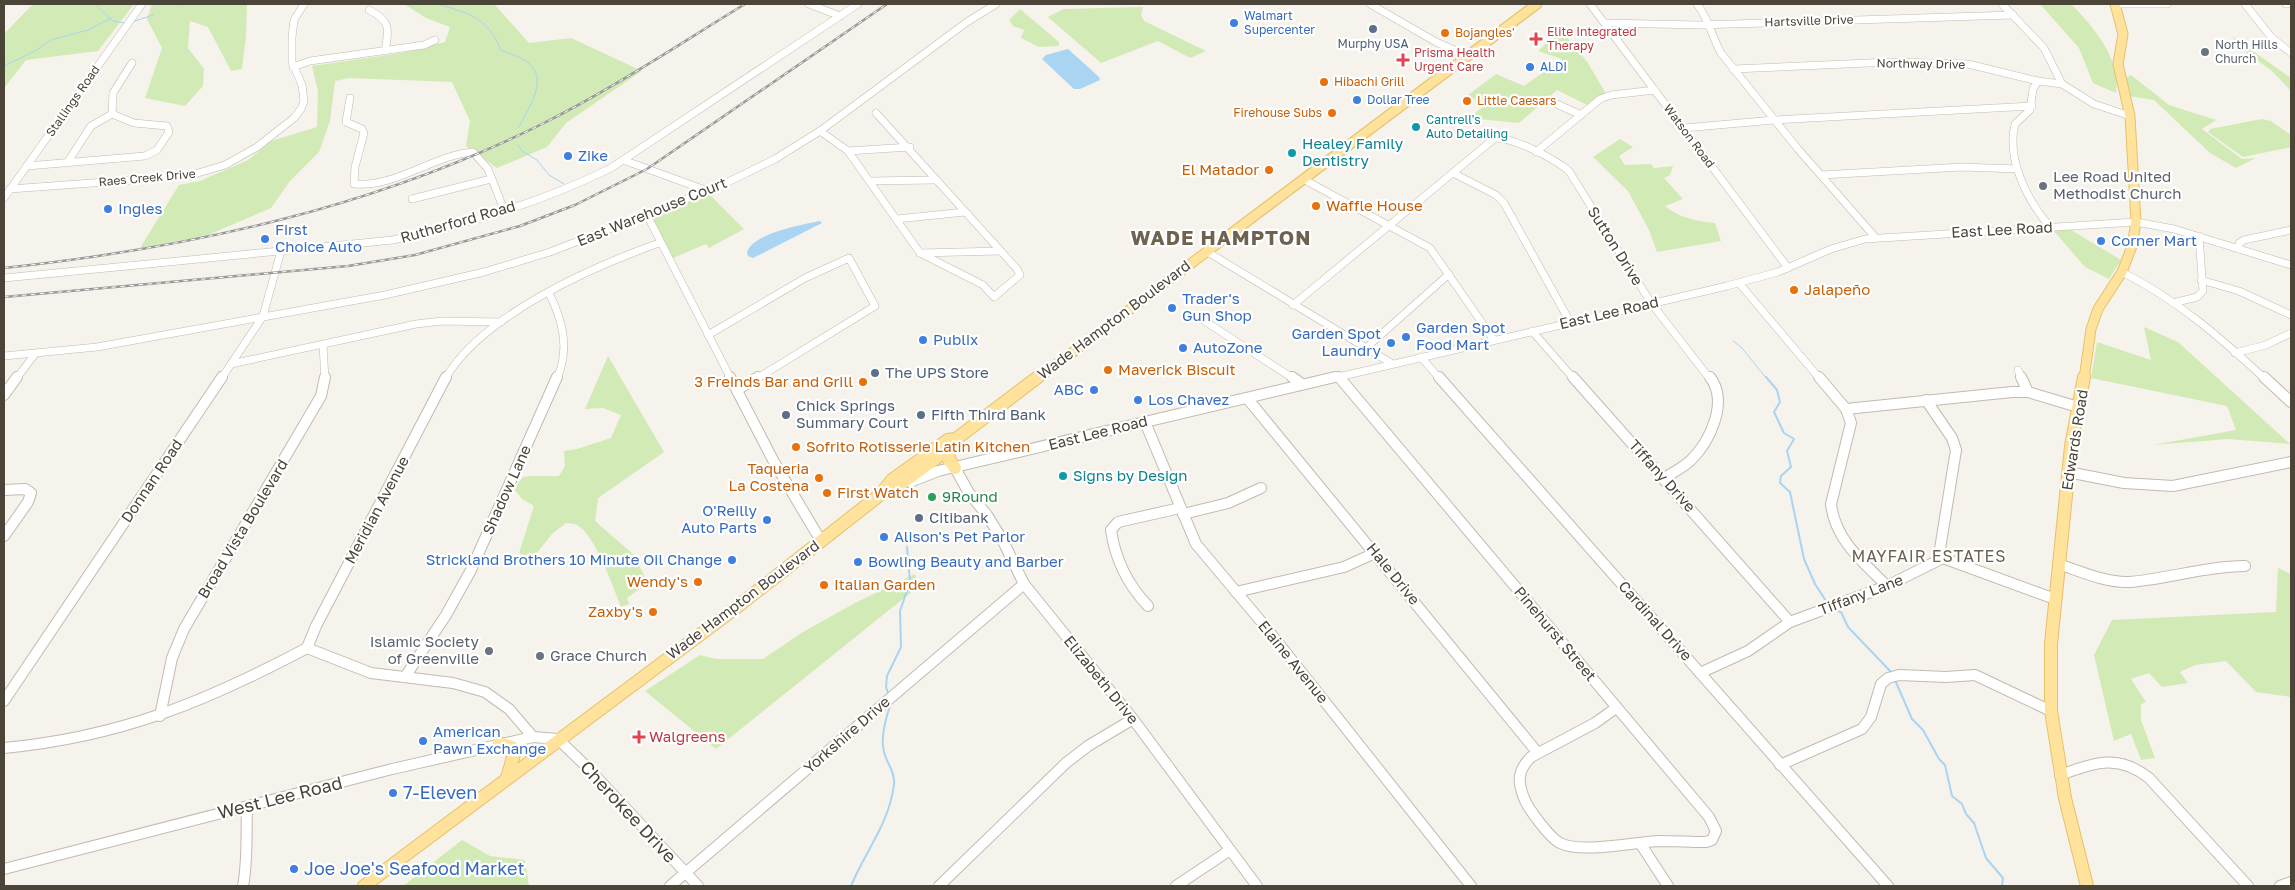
<svg xmlns="http://www.w3.org/2000/svg" width="2295" height="890" font-family="'Golos Text',sans-serif">
<style>
.green{fill:#d2eab5}
.water{fill:#a9d4f2}
.lines{fill:none;stroke-linecap:round;stroke-linejoin:round}
.stream-far1{stroke:#a9d4f2;stroke-width:1}
.stream{stroke:#a9d4f2;stroke-width:2}
.minor-far1-casing{stroke:#c2bbae;stroke-width:8}
.minor-casing{stroke:#c2bbae;stroke-width:12}
.major-far1-casing{stroke:#e6c16a;stroke-width:11}
.major-casing{stroke:#e6c16a;stroke-width:14}
.minor-far1{stroke:#fff;stroke-width:7}
.minor{stroke:#fff;stroke-width:10}
.major-far1{stroke:#ffe39c;stroke-width:9}
.major{stroke:#ffe39c;stroke-width:12}
.rail-casing{stroke:#9a9a9a;stroke-width:2.5}
.rail{stroke:#fff;stroke-width:1;stroke-dasharray:4.5;stroke-linecap:butt}
.shop-dot{fill:#3f7fe0;stroke:#fff;stroke-width:2}
.service-dot{fill:#5c6f8a;stroke:#fff;stroke-width:2}
.food-dot{fill:#e8710a;stroke:#fff;stroke-width:2}
.health-dot{fill:#e0444e;stroke:#fff;stroke-width:2}
.worship-dot{fill:#6b7280;stroke:#fff;stroke-width:2}
.culture-dot{fill:#0f9aa8;stroke:#fff;stroke-width:2}
.leisure-dot{fill:#2e9e5b;stroke:#fff;stroke-width:2}
.labels{text-anchor:middle;stroke-width:4.5;stroke-linejoin:round;paint-order:stroke}
.far-shop-label{font-size:12px;fill:#366cbe;stroke:#fff;text-anchor:start}
.far-street-label{font-size:12px;fill:#4b4439;stroke:#fff}
.far-health-label{font-size:12px;fill:#be3a42;stroke:#fff;text-anchor:start}
.far-food-label{font-size:12px;fill:#c56008;stroke:#fff;text-anchor:start}
.far-service-label{font-size:12px;fill:#4e5e75;stroke:#fff}
.far-worship-label{font-size:12px;fill:#5b616d;stroke:#fff;text-anchor:start}
.far-culture-label{font-size:12px;fill:#0d838f;stroke:#fff;text-anchor:start}
.culture-label{font-size:15px;fill:#0d838f;stroke:#fff;text-anchor:start}
.shop-label{font-size:15px;fill:#366cbe;stroke:#fff;text-anchor:start}
.food-label{font-size:15px;fill:#c56008;stroke:#fff;text-anchor:start}
.worship-label{font-size:15px;fill:#5b616d;stroke:#fff;text-anchor:start}
.street-label{font-size:15px;fill:#4b4439;stroke:#fff}
.service-label{font-size:15px;fill:#4e5e75;stroke:#fff;text-anchor:start}
.leisure-label{font-size:15px;fill:#27864d;stroke:#fff;text-anchor:start}
.health-label{font-size:15px;fill:#be3a42;stroke:#fff;text-anchor:start}
.neighbourhood-label{font-size:16px;letter-spacing:1px;fill:#6e6250;stroke:#fff}
.near-shop-label{font-size:18px;fill:#366cbe;stroke:#fff;text-anchor:start}
.near-street-label{font-size:18px;fill:#4b4439;stroke:#fff}
.district-label{font-size:20px;font-weight:bold;letter-spacing:1px;fill:#6e6250;stroke:#fff}
</style>
<rect width="100%" height="100%" fill="#f6f3ec"/>
<g class="green">
<polygon points="33,4 134,4 98,51 26,60 4,88 4,34"/>
<polygon points="152,4 247,4 246,36 242,69 231,71 208,27 190,21 188,48 204,69 203,86 185,106 145,98 162,48 147,19"/>
<polygon points="404,4 494,4 529,43 571,38 642,71 566,123 547,147 497,168 466,146 470,121 452,82 349,78 335,81 330,121 319,152 290,181 271,208 208,235 140,248 179,185 200,181 248,160 271,141 317,127 318,91 312,66 401,53 445,42 450,27 426,18"/>
<path d="M2040 4H2071C2093 26 2122 60 2116 93L2093 83 2079 48Z"/>
<polygon points="1143,7 1141,15 1144,21 1206,51 1190,58 1158,41 1101,63 1048,17 1063,9"/>
<polygon points="1020,9 1059,42 1059,46 1039,47 1021,38 1024,30 1013,26 1009,20"/>
<polygon points="1561,30 1588,63 1606,94 1587,105 1557,90 1519,123 1469,118 1485,105 1468,95 1496,74 1524,86 1562,59 1538,51"/>
<polygon points="2233,37 2291,78 2291,91 2272,71 2235,44"/>
<polygon points="2131,75 2169,105 2216,120 2202,129 2242,159 2256,158 2236,168 2210,153 2154,100 2129,96 2126,78"/>
<polygon points="2262,119 2271,121 2291,135 2291,147 2243,157 2208,132 2210,129"/>
<path d="M1620 139 1633 147 1619 156 1625 165 1651 164 1654 168 1673 166 1670 175 1664 178 1683 199 1665 206C1679 218 1697 221 1715 223L1721 241 1657 252 1649 230 1628 191 1593 157Z"/>
<polygon points="708,193 744,229 709,248 706,244 673,258 645,219"/>
<polygon points="2053,230 2071,230 2121,260 2109,279 2085,267"/>
<polygon points="2144,327 2178,342 2290,444 2228,439 2153,445 2236,430 2227,406 2091,378 2097,342 2151,360"/>
<path d="M608 356 664 452 598 498 595 521 634 555 648 583 627 598 629 604 621 607C613 587 596 536 577 525 574 523 569 524 566 523L552 534 532 559 519 553 534 506 522 499 514 489 523 477C536 475 547 477 559 476L565 466 564 451 577 449 611 438 621 415 603 408 585 409Z"/>
<polygon points="2278,568 2291,574 2291,697 2256,692 2226,661 2195,665 2180,672 2188,683 2162,687 2149,673 2131,679 2146,702 2141,704 2141,720 2155,758 2141,760 2131,734 2114,741 2094,655 2112,620 2276,612"/>
<polygon points="915,574 919,586 716,749 645,691 700,655 716,659 763,659 803,632 855,603"/>
<polygon points="462,840 490,856 525,860 529,886 403,886"/>
</g>
<g class="water">
<polygon points="1068,49 1099,77 1100,80 1080,89 1074,89 1042,59 1046,55"/>
<path d="M820 221 822 223 753 258 748 256 747 252C754 233 801 225 820 221Z"/>
</g>
<g class="lines">
<g class="stream-far1">
<polyline points="95,4 113,21 125,23"/>
<path d="M438 4C470 14 487 17 501 50 509 54 519 56 526 61 551 78 528 108 519 127"/>
<polyline points="183,5 187,4"/>
<polyline points="132,22 153,15"/>
<polyline points="4,66 35,51 51,40 88,30 111,18"/>
<polyline points="518,145 522,151 537,160 549,175 564,184"/>
<polyline points="1733,341 1741,347 1767,379"/>
</g>
<g class="stream">
<polyline points="1766,377 1777,390 1780,402 1774,412 1784,433 1794,439 1787,451 1791,467 1781,476 1780,483 1790,492 1804,559 1815,584 1828,604"/>
<polyline points="1837,611 1841,612 1848,627 1891,672"/>
<polyline points="1895,680 1912,719 1923,730 1939,759 1945,765 1952,796 1962,804 1966,814 1974,823 1986,858 2003,878 2002,886"/>
<polyline points="888,693 886,687 887,676 901,647 900,611 910,582 907,547"/>
<path d="M851 886C865 852 890 822 894 784 895 771 887 764 884 752 880 737 886 717 891 703"/>
</g>
<g class="minor-far1-casing">
<g id="minor-far1">
<polyline points="809,4 840,16"/>
<polyline points="1370,4 1436,42 1468,56"/>
<polyline points="1590,4 1788,268"/>
<path d="M1697 4C1710 21 1711 35 1721 53L1798 149 1875 237"/>
<polyline points="2002,4 2044,48 2062,84"/>
<polyline points="2116,4 2167,4"/>
<polyline points="2245,4 2271,37 2291,53"/>
<polyline points="2286,4 2291,4"/>
<path d="M369 10C391 21 389 29 385 51"/>
<polyline points="1605,23 1700,25 2013,15"/>
<polyline points="293,67 310,61 424,45 435,40"/>
<polyline points="1733,69 1891,62 1968,64 2038,81 2062,84 2094,104 2130,116"/>
<path d="M2038 81 2033 89 2030 110 2015 124C2006 160 2028 201 2050 227"/>
<path d="M350 98 346 122 362 129 364 133 355 167 354 184C396 188 433 155 473 152L488 169 504 210"/>
<polyline points="1548,100 1581,115"/>
<polyline points="1684,128 1774,120 2032,106"/>
<polyline points="820,131 848,151 920,253 983,285 994,297 1020,275 1017,269 876,113"/>
<polyline points="848,151 910,147"/>
<polyline points="1536,152 1600,99 1611,95 1655,90"/>
<polyline points="623,160 708,191"/>
<polyline points="67,163 91,126 112,114"/>
<polyline points="27,166 145,156 157,150 169,132 167,126 134,123 112,114 113,93 132,63"/>
<polyline points="1453,173 1496,195 1504,203 1570,322"/>
<polyline points="1821,175 1962,167 2017,169"/>
<polyline points="1303,179 1430,248 1494,340"/>
<polyline points="870,181 935,180"/>
<polyline points="10,189 188,176 225,165 257,147 294,118 301,109 304,101 302,85 292,62 292,37 294,20 304,4"/>
<polyline points="4,198 142,4"/>
<polyline points="412,199 491,179"/>
<polyline points="647,215 731,379"/>
<polyline points="897,219 965,212"/>
<polyline points="2239,249 2239,243 2244,240 2291,230"/>
<polyline points="1206,251 1391,363"/>
<polyline points="920,253 1000,251"/>
<path d="M2122 272C2176 299 2221 338 2265 379"/>
<path d="M4 278 393 240C466 225 544 201 611 168L858 4"/>
<polyline points="2201,280 2239,291 2291,315"/>
<polyline points="1739,283 1820,379"/>
<path d="M549 293C563 321 570 349 557 379"/>
<polyline points="2177,302 2197,297 2203,291 2199,236"/>
<path d="M1293 305 1495 138C1515 138 1553 158 1569 171L1651 303 1710 379"/>
<polyline points="1200,318 1294,379"/>
<polyline points="1532,331 1574,379"/>
<polyline points="708,335 805,278 849,258 875,306 756,379"/>
<polyline points="323,345 325,379"/>
<polyline points="1366,348 1449,274"/>
<polyline points="2235,353 2266,345 2291,333"/>
<polyline points="4,356 97,347 385,295 484,272 550,252 722,185 775,159 820,131 967,22 996,4"/>
<polyline points="1421,357 1440,379"/>
<polyline points="231,364 416,324 442,321 501,322"/>
<polyline points="2018,370 2022,379"/>
<polyline points="1338,376 1340,379"/>
<polyline points="16,379 35,354"/>
<polyline points="221,379 263,316 281,251"/>
<path d="M445 379C482 315 592 267 659 243"/>
<polyline points="1330,379 1727,286 1778,272 1831,249 1865,239 2136,222 2174,229 2291,265"/>
</g>
</g>
<g class="minor-casing">
<g id="minor">
<polyline points="730,377 774,462 821,541"/>
<polyline points="1292,377 1302,384"/>
<path d="M1339 377 1709 817 1716 831 1712 840 1706 842C1691 842 1675 841 1660 841 1634 842 1582 854 1560 843 1550 838 1528 809 1524 798 1517 781 1518 770 1531 757L1595 723 1616 708"/>
<polyline points="1439,377 1888,886"/>
<polyline points="1573,377 1790,622"/>
<path d="M1819 377 1846 409 1851 423 1831 504C1835 540 1863 562 1887 586"/>
<polyline points="2021,377 2028,392"/>
<polyline points="2264,377 2291,402"/>
<polyline points="737,390 758,377"/>
<polyline points="4,395 17,377"/>
<polyline points="1247,398 1537,752"/>
<polyline points="1926,400 1952,438 1956,450 1940,549 1943,558"/>
<polyline points="1846,409 2012,392 2028,392 2078,407"/>
<polyline points="1145,422 1196,544 1264,625 1471,886"/>
<polyline points="955,468 969,493 987,515 1003,541 1024,584 1133,719 1257,886"/>
<polyline points="2068,472 2124,483 2173,486 2291,462"/>
<path d="M1664 478C1673 473 1682 468 1690 461 1710 442 1729 402 1710 377"/>
<polyline points="910,482 938,471 1335,377"/>
<polyline points="4,490 25,489 31,493 28,502 4,536"/>
<polyline points="1183,514 1228,503 1261,488"/>
<path d="M2058 564C2080 571 2106 583 2129 582 2168 579 2206 566 2245 566"/>
<polyline points="1236,592 1344,567 1375,553"/>
<path d="M1148 606C1128 585 1115 558 1111 530L1118 522 1180 508"/>
<polyline points="307,648 316,626 446,377"/>
<polyline points="307,648 371,673 453,683 485,692 509,709 533,737"/>
<polyline points="1700,673 1748,651 1790,622 1887,586 1943,558 2055,599"/>
<polyline points="405,677 446,615 471,570 557,377"/>
<polyline points="4,701 222,377"/>
<polyline points="160,716 172,658 184,629 321,396 325,377"/>
<path d="M4 748C120 737 205 702 307 648"/>
<polyline points="1780,765 1862,729 1871,717 1881,684 1888,678 1899,675 1946,677 1975,675 2051,711"/>
<path d="M2060 775C2095 763 2117 753 2149 778L2248 886"/>
<polyline points="1640,843 1668,886"/>
<polyline points="4,869 392,769 533,737 558,739 589,769 698,886"/>
<path d="M243 886C248 860 246 833 247 807"/>
<polyline points="670,886 1024,584"/>
<polyline points="939,886 1066,763 1088,746 1133,719"/>
<polyline points="1176,886 1230,850"/>
<polyline points="2280,886 2291,882"/>
</g>
</g>
<g class="major-far1-casing">
<g id="major-far1">
<polyline points="1037,379 1537,4"/>
<polyline points="2084,379 2091,329 2098,309 2122,272 2132,246 2136,222 2130,116 2118,64 2123,34 2115,4"/>
</g>
</g>
<g class="major-casing">
<g id="major">
<polyline points="2084,377 2071,446 2051,644 2051,711 2065,798 2087,886"/>
<polyline points="950,448 948,458 955,468"/>
<polyline points="881,494 892,480 948,440 956,439 1038,377"/>
<polyline points="499,743 512,747 514,754 507,778"/>
<polyline points="364,886 733,610 881,494 898,486 950,448 956,440"/>
</g>
</g>
<use href="#minor-far1" class="minor-far1"/>
<use href="#minor" class="minor"/>
<use href="#major-far1" class="major-far1"/>
<use href="#major" class="major"/>
<g class="rail-casing">
<g id="rail">
<path d="M4 268C190 248 373 208 542 124 612 89 678 45 745 4"/>
<polyline points="4,297 348,266 415,255 520,226 575,205 647,169 887,4"/>
</g>
</g>
<use href="#rail" class="rail"/>
</g>
<g class="shop-dot">
<circle cx="1234" cy="23" r="5"/>
<circle cx="1530" cy="67" r="5"/>
<circle cx="1357" cy="100" r="5"/>
<circle cx="568" cy="156" r="5"/>
<circle cx="108" cy="209" r="5"/>
<circle cx="265" cy="239" r="5"/>
<circle cx="2101" cy="241" r="5"/>
<circle cx="1172" cy="308" r="5"/>
<circle cx="1406" cy="337" r="5"/>
<circle cx="923" cy="340" r="5"/>
<circle cx="1391" cy="343" r="5"/>
<circle cx="1183" cy="348" r="5"/>
<circle cx="1094" cy="390" r="5"/>
<circle cx="1138" cy="400" r="5"/>
<circle cx="767" cy="520" r="5"/>
<circle cx="884" cy="537" r="5"/>
<circle cx="732" cy="560" r="5"/>
<circle cx="858" cy="562" r="5"/>
<circle cx="423" cy="741" r="5"/>
<circle cx="393" cy="793" r="5"/>
<circle cx="294" cy="869" r="5"/>
</g>
<g class="service-dot">
<circle cx="1373" cy="29" r="5"/>
<circle cx="875" cy="373" r="5"/>
<circle cx="786" cy="415" r="5"/>
<circle cx="921" cy="415" r="5"/>
<circle cx="919" cy="518" r="5"/>
</g>
<g class="food-dot">
<circle cx="1445" cy="33" r="5"/>
<circle cx="1324" cy="82" r="5"/>
<circle cx="1467" cy="101" r="5"/>
<circle cx="1332" cy="113" r="5"/>
<circle cx="1269" cy="170" r="5"/>
<circle cx="1316" cy="206" r="5"/>
<circle cx="1794" cy="290" r="5"/>
<circle cx="1108" cy="370" r="5"/>
<circle cx="863" cy="382" r="5"/>
<circle cx="796" cy="447" r="5"/>
<circle cx="819" cy="478" r="5"/>
<circle cx="827" cy="493" r="5"/>
<circle cx="698" cy="582" r="5"/>
<circle cx="824" cy="585" r="5"/>
<circle cx="653" cy="612" r="5"/>
</g>
<g class="health-dot">
<path d="M1533.5 31.5h5v5h5v5h-5v5h-5v-5h-5v-5h5z"/>
<path d="M1400.5 52.5h5v5h5v5h-5v5h-5v-5h-5v-5h5z"/>
<path d="M636.5 729.5h5v5h5v5h-5v5h-5v-5h-5v-5h5z"/>
</g>
<g class="worship-dot">
<circle cx="2205" cy="52" r="5"/>
<circle cx="2043" cy="186" r="5"/>
<circle cx="489" cy="651" r="5"/>
<circle cx="540" cy="656" r="5"/>
</g>
<g class="culture-dot">
<circle cx="1416" cy="127" r="5"/>
<circle cx="1292" cy="153" r="5"/>
<circle cx="1063" cy="476" r="5"/>
</g>
<circle class="leisure-dot" cx="932" cy="497" r="5"/>
<g class="labels">
<g class="far-shop-label">
<text x="1244" y="20">Walmart<tspan x="1244" dy="14">Supercenter</tspan></text>
<text x="1540" y="71">ALDI</text>
<text x="1367" y="104">Dollar Tree</text>
</g>
<g class="far-street-label">
<text transform="translate(1809 21) rotate(-2)" y="4">Hartsville Drive</text>
<text transform="translate(1921 64) rotate(1)" y="4">Northway Drive</text>
<text transform="translate(73 101) rotate(-55)" y="4">Stallings Road</text>
<text transform="translate(1689 136) rotate(53)" y="4">Watson Road</text>
<text transform="translate(147 178) rotate(-5)" y="4">Raes Creek Drive</text>
</g>
<g class="far-health-label">
<text x="1547" y="36">Elite Integrated<tspan x="1547" dy="14">Therapy</tspan></text>
<text x="1414" y="57">Prisma Health<tspan x="1414" dy="14">Urgent Care</tspan></text>
</g>
<g class="far-food-label">
<text x="1455" y="37">Bojangles'</text>
<text x="1334" y="86">Hibachi Grill</text>
<text x="1477" y="105">Little Caesars</text>
<text x="1322" y="117" text-anchor="end">Firehouse Subs</text>
</g>
<g class="far-service-label">
<text x="1373" y="48">Murphy USA</text>
</g>
<g class="far-worship-label">
<text x="2215" y="49">North Hills<tspan x="2215" dy="14">Church</tspan></text>
</g>
<g class="far-culture-label">
<text x="1426" y="124">Cantrell's<tspan x="1426" dy="14">Auto Detailing</tspan></text>
</g>
<g class="culture-label">
<text x="1302" y="149">Healey Family<tspan x="1302" dy="17">Dentistry</tspan></text>
<text x="1073" y="481">Signs by Design</text>
</g>
<g class="shop-label">
<text x="578" y="161">Zike</text>
<text x="118" y="214">Ingles</text>
<text x="275" y="235">First<tspan x="275" dy="17">Choice Auto</tspan></text>
<text x="2111" y="246">Corner Mart</text>
<text x="1182" y="304">Trader's<tspan x="1182" dy="17">Gun Shop</tspan></text>
<text x="1416" y="333">Garden Spot<tspan x="1416" dy="17">Food Mart</tspan></text>
<text x="1381" y="339" text-anchor="end">Garden Spot<tspan x="1381" dy="17">Laundry</tspan></text>
<text x="933" y="345">Publix</text>
<text x="1193" y="353">AutoZone</text>
<text x="1084" y="395" text-anchor="end">ABC</text>
<text x="1148" y="405">Los Chavez</text>
<text x="757" y="516" text-anchor="end">O'Reilly<tspan x="757" dy="17">Auto Parts</tspan></text>
<text x="894" y="542">Alison's Pet Parlor</text>
<text x="722" y="565" text-anchor="end">Strickland Brothers 10 Minute Oil Change</text>
<text x="868" y="567">Bowling Beauty and Barber</text>
<text x="433" y="737">American<tspan x="433" dy="17">Pawn Exchange</tspan></text>
</g>
<g class="food-label">
<text x="1259" y="175" text-anchor="end">El Matador</text>
<text x="1326" y="211">Waffle House</text>
<text x="1804" y="295">Jalapeño</text>
<text x="1118" y="375">Maverick Biscuit</text>
<text x="853" y="387" text-anchor="end">3 Freinds Bar and Grill</text>
<text x="806" y="452">Sofrito Rotisserie Latin Kitchen</text>
<text x="809" y="474" text-anchor="end">Taqueria<tspan x="809" dy="17">La Costena</tspan></text>
<text x="837" y="498">First Watch</text>
<text x="688" y="587" text-anchor="end">Wendy's</text>
<text x="834" y="590">Italian Garden</text>
<text x="643" y="617" text-anchor="end">Zaxby's</text>
</g>
<g class="worship-label">
<text x="2053" y="182">Lee Road United<tspan x="2053" dy="17">Methodist Church</tspan></text>
<text x="479" y="647" text-anchor="end">Islamic Society<tspan x="479" dy="17">of Greenville</tspan></text>
<text x="550" y="661">Grace Church</text>
</g>
<g class="street-label">
<text transform="translate(652 212) rotate(-22)" y="5">East Warehouse Court</text>
<text transform="translate(458 222) rotate(-16)" y="5">Rutherford Road</text>
<text transform="translate(2002 230) rotate(-3)" y="5">East Lee Road</text>
<text transform="translate(1615 246) rotate(58)" y="5">Sutton Drive</text>
<text transform="translate(1609 313) rotate(-13)" y="5">East Lee Road</text>
<text transform="translate(1114 320) rotate(-37)" y="5">Wade Hampton Boulevard</text>
<text transform="translate(1098 433) rotate(-14)" y="5">East Lee Road</text>
<text transform="translate(2075 440) rotate(-81)" y="5">Edwards Road</text>
<text transform="translate(1662 476) rotate(48)" y="5">Tiffany Drive</text>
<text transform="translate(152 481) rotate(-56)" y="5">Donnan Road</text>
<text transform="translate(507 490) rotate(-66)" y="5">Shadow Lane</text>
<text transform="translate(377 510) rotate(-62)" y="5">Meridian Avenue</text>
<text transform="translate(243 529) rotate(-59)" y="5">Broad Vista Boulevard</text>
<text transform="translate(1393 574) rotate(51)" y="5">Hale Drive</text>
<text transform="translate(1861 595) rotate(-21)" y="5">Tiffany Lane</text>
<text transform="translate(743 600) rotate(-37)" y="5">Wade Hampton Boulevard</text>
<text transform="translate(1655 621) rotate(48)" y="5">Cardinal Drive</text>
<text transform="translate(1555 634) rotate(50)" y="5">Pinehurst Street</text>
<text transform="translate(1293 662) rotate(51)" y="5">Elaine Avenue</text>
<text transform="translate(1101 680) rotate(51)" y="5">Elizabeth Drive</text>
<text transform="translate(847 735) rotate(-41)" y="5">Yorkshire Drive</text>
</g>
<g class="service-label">
<text x="885" y="378">The UPS Store</text>
<text x="796" y="411">Chick Springs<tspan x="796" dy="17">Summary Court</tspan></text>
<text x="931" y="420">Fifth Third Bank</text>
<text x="929" y="523">Citibank</text>
</g>
<g class="leisure-label">
<text x="942" y="502">9Round</text>
</g>
<g class="health-label">
<text x="649" y="742">Walgreens</text>
</g>
<g class="neighbourhood-label">
<text x="1929" y="562">MAYFAIR ESTATES</text>
</g>
<g class="near-shop-label">
<text x="403" y="799">7-Eleven</text>
<text x="304" y="875">Joe Joe's Seafood Market</text>
</g>
<g class="near-street-label">
<text transform="translate(280 798) rotate(-14)" y="6">West Lee Road</text>
<text transform="translate(628 812) rotate(47)" y="6">Cherokee Drive</text>
</g>
<g class="district-label">
<text x="1221" y="245">WADE HAMPTON</text>
</g>
</g>
<rect width="2295" height="890" fill="none" stroke="#4b4439" stroke-width="10"/>
</svg>
